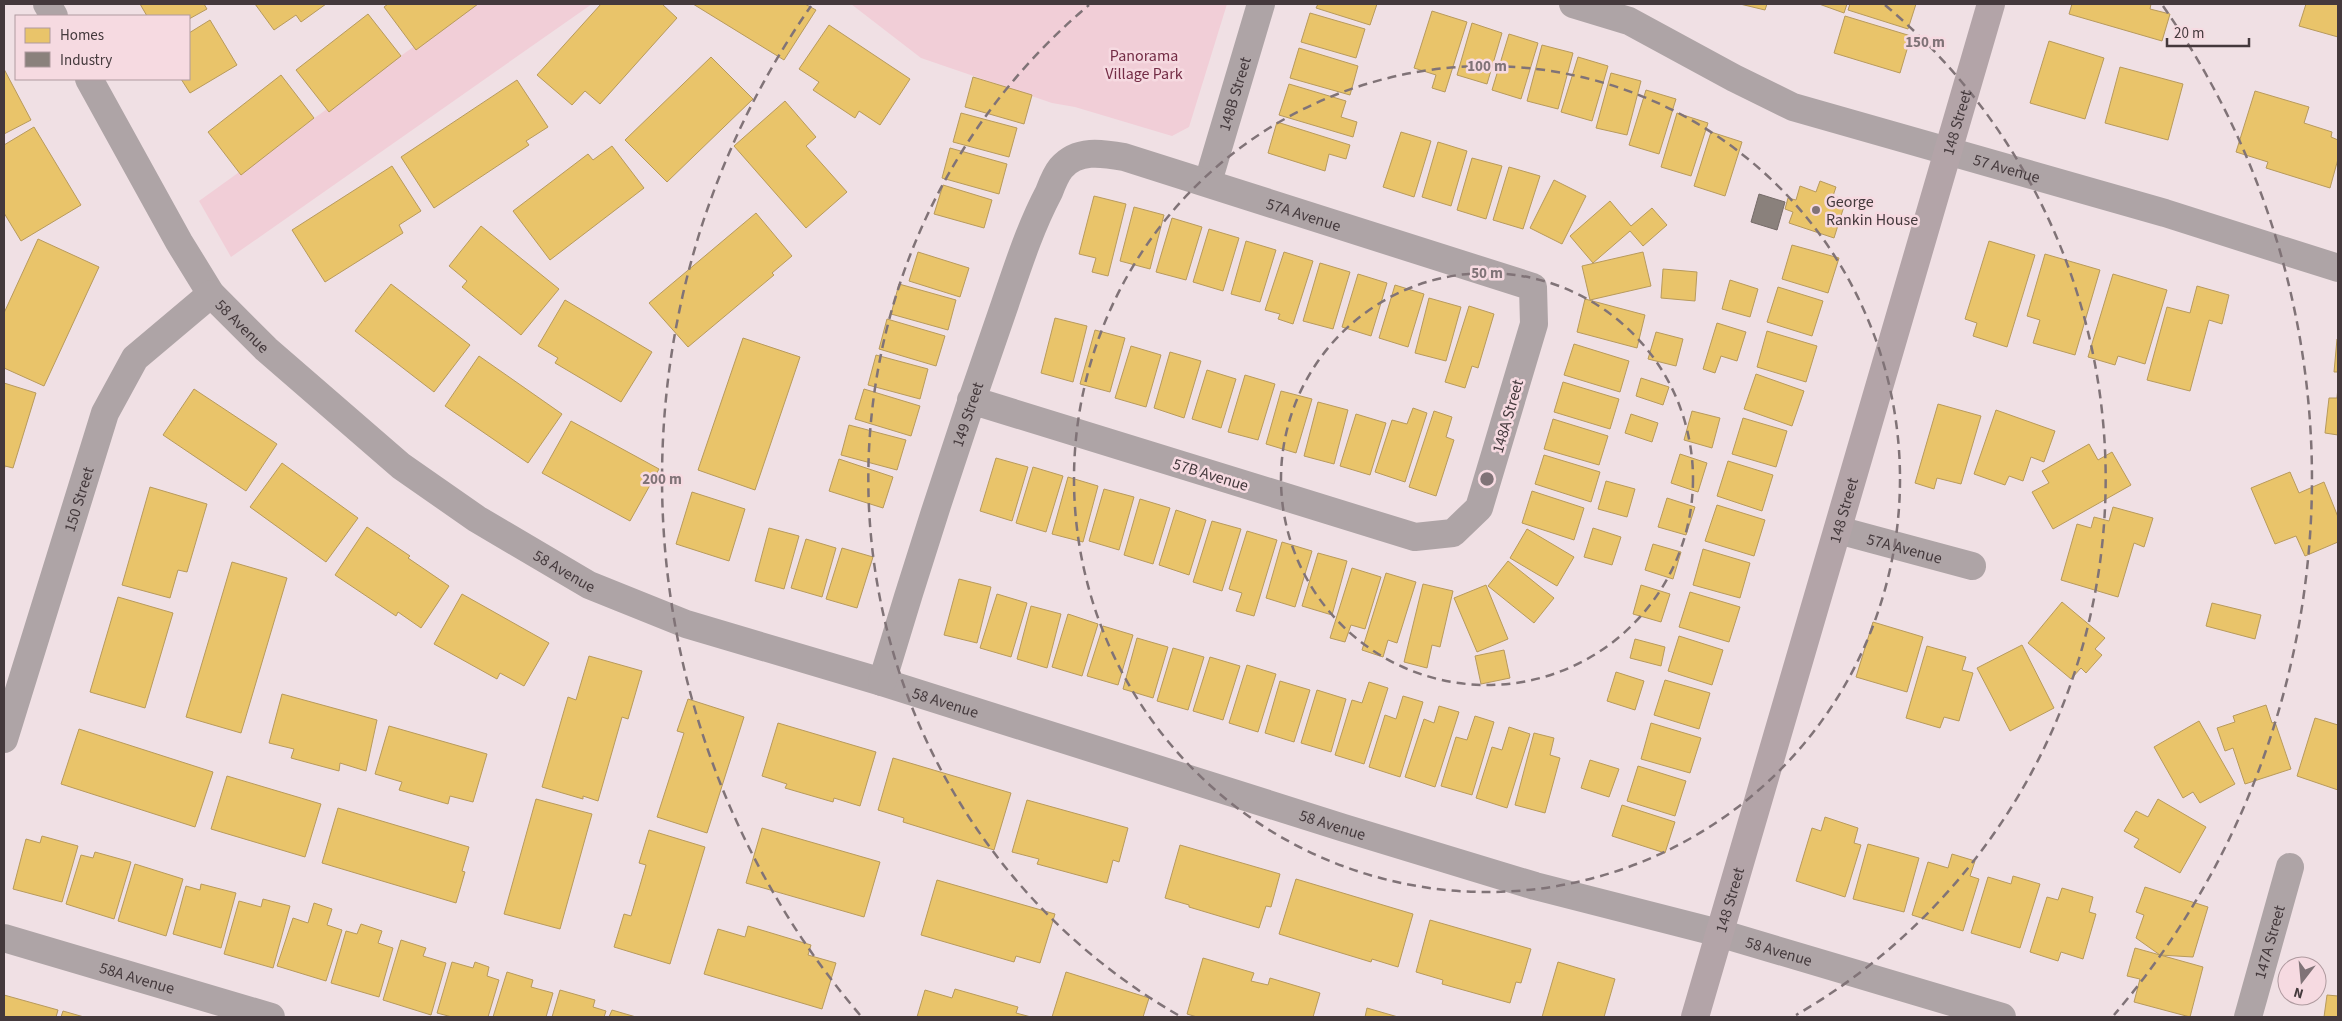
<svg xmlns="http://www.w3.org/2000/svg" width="2342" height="1021" font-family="'Source Sans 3',sans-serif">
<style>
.green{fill:#f1ced7}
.homes{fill:#e9c46a;stroke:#b89a5c}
.industry{fill:#8a817c;stroke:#756b69}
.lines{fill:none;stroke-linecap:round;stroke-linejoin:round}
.minor{stroke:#aea4a6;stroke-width:28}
.major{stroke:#b3a4a8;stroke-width:28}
.ring{fill:none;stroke:#807377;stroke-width:2.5;stroke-dasharray:9 6}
.poi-dot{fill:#807377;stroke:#f6dae1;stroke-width:2}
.labels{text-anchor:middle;stroke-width:5;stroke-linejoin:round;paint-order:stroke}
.park-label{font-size:16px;fill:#732c45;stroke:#f6dae1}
.street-label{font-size:16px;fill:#44393c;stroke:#f6dae1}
.poi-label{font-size:16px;fill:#44393c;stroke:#f6dae1;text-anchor:start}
.centre{fill:#807377;stroke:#f6dae1;stroke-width:2.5}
.ring-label{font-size:15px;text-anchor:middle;font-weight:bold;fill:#807377;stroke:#f6dae1;stroke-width:5;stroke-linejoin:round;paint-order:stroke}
</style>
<rect width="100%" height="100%" fill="#f0e0e4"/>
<g class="green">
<polygon points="473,4 592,4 231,257 199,201"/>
<polygon points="851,4 1227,4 1189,127 1172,136 1075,107 1052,103 921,58"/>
</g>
<g class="homes">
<polygon points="140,4 204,4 207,9 189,19 189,16 147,16"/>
<polygon points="255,4 326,4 301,22 296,15 274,30"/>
<polygon points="388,4 478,4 416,50 384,7"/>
<polygon points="601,4 662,4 677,18 600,104 585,91 572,105 537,75"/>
<polygon points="693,4 805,4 816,10 784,60"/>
<polygon points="1318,4 1377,4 1370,25 1316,8"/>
<polygon points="1740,4 1767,4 1765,10"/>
<polygon points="1819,4 1847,4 1844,13"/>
<polygon points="1850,4 1916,4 1908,29 1848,10"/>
<polygon points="2072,4 2151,4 2150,9 2170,14 2162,41 2069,14"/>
<polygon points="2306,4 2338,4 2338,37 2299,26"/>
<polygon points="1432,11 1467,22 1445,92 1432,88 1436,75 1414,68"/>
<polygon points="1310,13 1365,29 1356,58 1301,42"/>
<polygon points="368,14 401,56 329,112 296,70"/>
<polygon points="1845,16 1911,36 1900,73 1834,53"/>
<polygon points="210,20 237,65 190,93 181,79 189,79 189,33"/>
<polygon points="1472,23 1502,33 1487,84 1457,75"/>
<polygon points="829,25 910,79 880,125 859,111 855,118 813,90 819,82 799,69"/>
<polygon points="1509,34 1538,43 1521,99 1492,90"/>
<polygon points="2049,41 2104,58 2085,119 2030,103"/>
<polygon points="1542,45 1573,53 1558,109 1527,101"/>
<polygon points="1299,48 1358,66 1350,95 1290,78"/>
<polygon points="711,57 753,99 667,182 625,140"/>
<polygon points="1578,57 1608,66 1592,121 1561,112"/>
<polygon points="2120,67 2183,84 2168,140 2105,123"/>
<polygon points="4,69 31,120 4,134"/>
<polygon points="1611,73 1641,81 1627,135 1596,128"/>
<polygon points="281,75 314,118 241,175 208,132"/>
<polygon points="973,77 1032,95 1024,124 965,107"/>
<polygon points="517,80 548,127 526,141 529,145 434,208 401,157"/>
<polygon points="1289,84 1346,101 1341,117 1357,122 1353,137 1279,115"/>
<polygon points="1646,90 1676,99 1659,154 1629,145"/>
<polygon points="2255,91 2309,107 2304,123 2332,132 2331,137 2338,140 2338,159 2330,188 2266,168 2268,162 2236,152"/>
<polygon points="785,101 816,137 806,146 847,192 806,228 734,146"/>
<polygon points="961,113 1017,128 1009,157 953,142"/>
<polygon points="1677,113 1708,123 1691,176 1661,167"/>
<polygon points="1277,122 1350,145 1346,159 1329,154 1325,171 1268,153"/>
<polygon points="34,127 81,205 21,241 4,213 4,145"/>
<polygon points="1401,132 1431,141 1414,197 1383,187"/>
<polygon points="1711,132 1742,142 1725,196 1694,186"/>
<polygon points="1438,142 1467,151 1451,206 1422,197"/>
<polygon points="612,146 644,188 550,260 513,211 588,154 593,160"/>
<polygon points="950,148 1007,164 999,194 942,178"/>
<polygon points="1472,158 1502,166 1486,219 1457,210"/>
<polygon points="392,166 421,211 399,225 403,233 325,282 292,230"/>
<polygon points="1509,167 1540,176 1523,229 1493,220"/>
<polygon points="1554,180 1586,196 1562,244 1530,228"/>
<polygon points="1820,181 1836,187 1833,196 1846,200 1834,238 1789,223 1793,212 1785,209 1788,198 1796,200 1800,186 1816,192"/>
<polygon points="943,185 992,200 984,228 934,214"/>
<polygon points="1094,196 1126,204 1108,276 1092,272 1096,258 1079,254"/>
<polygon points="1610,201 1631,226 1652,208 1667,225 1643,246 1630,231 1593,263 1570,236"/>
<polygon points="1134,207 1164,215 1150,269 1120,261"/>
<polygon points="756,213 792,256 772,273 774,275 688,347 649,303"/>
<polygon points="1172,218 1202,227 1186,280 1156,272"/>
<polygon points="481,226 559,289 521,335 462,287 467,281 449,266"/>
<polygon points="1209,229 1239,238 1223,291 1193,282"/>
<polygon points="38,239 99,267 44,386 4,368 4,313"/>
<polygon points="1246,241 1276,250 1260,302 1231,294"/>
<polygon points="1989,241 2035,255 2007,347 1973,336 1977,323 1965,319"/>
<polygon points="1792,245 1839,258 1828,293 1782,279"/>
<polygon points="918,252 969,268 960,297 909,281"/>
<polygon points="1284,252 1313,261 1293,324 1278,319 1280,314 1265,310"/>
<polygon points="1643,252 1651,286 1590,300 1582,266"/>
<polygon points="2045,254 2100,270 2075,355 2033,343 2040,320 2027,316"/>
<polygon points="1320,263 1350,272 1333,329 1303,321"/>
<polygon points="1663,269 1697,272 1695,301 1661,298"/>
<polygon points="1358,274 1387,283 1371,336 1342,327"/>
<polygon points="2113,274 2167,290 2145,364 2118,356 2115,365 2088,357"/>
<polygon points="1730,280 1758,289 1750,317 1722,309"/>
<polygon points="391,284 470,345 434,392 355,331"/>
<polygon points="899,284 956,300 948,330 891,314"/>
<polygon points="1395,285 1424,294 1408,347 1379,338"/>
<polygon points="2197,286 2229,295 2222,324 2209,320 2190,391 2147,380 2167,307 2190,313"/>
<polygon points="1778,287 1823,301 1812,336 1767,322"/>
<polygon points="1429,298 1461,307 1446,361 1415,353"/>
<polygon points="1585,299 1645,315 1637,348 1577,332"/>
<polygon points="565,300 652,352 621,402 555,363 558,358 538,346"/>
<polygon points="1469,306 1494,314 1478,368 1472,366 1465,388 1445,382"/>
<polygon points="1055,318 1087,326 1073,382 1041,373"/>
<polygon points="887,319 945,336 936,366 879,349"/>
<polygon points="1717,323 1746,332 1737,361 1721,356 1715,373 1703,369"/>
<polygon points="1095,330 1125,338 1110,392 1080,384"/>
<polygon points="1767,331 1817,346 1806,382 1757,367"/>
<polygon points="1656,332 1683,339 1676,366 1648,359"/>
<polygon points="743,338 800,357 755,490 698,470"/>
<polygon points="2337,339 2338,339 2338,372 2334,372"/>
<polygon points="1574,344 1629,361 1620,392 1564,375"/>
<polygon points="1131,346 1161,355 1146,407 1115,398"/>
<polygon points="1170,352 1201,361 1184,418 1154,408"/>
<polygon points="876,355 928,369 920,399 868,385"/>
<polygon points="479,356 562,414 528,463 445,406"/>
<polygon points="1207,370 1236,379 1221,428 1192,419"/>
<polygon points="1756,374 1804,391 1792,426 1744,409"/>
<polygon points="1245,375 1275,384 1258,440 1228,432"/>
<polygon points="1641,378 1669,387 1663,405 1636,396"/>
<polygon points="1563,382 1619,399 1610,429 1554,412"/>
<polygon points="4,383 36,393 13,468 5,466 4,471"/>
<polygon points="2338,387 2338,435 2325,433 2329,398 2337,398"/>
<polygon points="194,389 277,444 246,491 163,435"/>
<polygon points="864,389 920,406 911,436 855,419"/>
<polygon points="1281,391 1312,399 1296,453 1266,444"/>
<polygon points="1318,402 1348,410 1334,464 1304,456"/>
<polygon points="1938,404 1981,416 1961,484 1937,478 1934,489 1915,483"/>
<polygon points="1413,408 1427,413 1405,482 1375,472 1392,420 1407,424"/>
<polygon points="1996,410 2055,431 2044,462 2031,457 2023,481 2009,476 2005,485 1974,474"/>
<polygon points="1434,411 1452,417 1446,437 1454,440 1436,496 1409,487"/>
<polygon points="1692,411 1720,418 1712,448 1684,440"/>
<polygon points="1356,414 1386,423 1370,475 1340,466"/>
<polygon points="1631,414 1658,423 1652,442 1625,433"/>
<polygon points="1743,418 1787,431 1776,467 1732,454"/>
<polygon points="1553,419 1608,436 1599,465 1544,449"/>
<polygon points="571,421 659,469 630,521 542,473"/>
<polygon points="849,425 906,440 897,470 841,455"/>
<polygon points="2089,444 2098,460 2112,452 2131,485 2053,529 2032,492 2049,483 2042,471"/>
<polygon points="1680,454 1707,463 1698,492 1671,483"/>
<polygon points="1544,455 1600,472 1591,502 1535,484"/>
<polygon points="996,458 1028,467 1012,521 980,511"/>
<polygon points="839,459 893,477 883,508 829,491"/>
<polygon points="1728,461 1773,475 1762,511 1717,496"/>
<polygon points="282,463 358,518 326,562 250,507"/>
<polygon points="1033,467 1063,476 1046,532 1016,523"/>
<polygon points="2290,472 2299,493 2324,482 2338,517 2338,542 2305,556 2296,536 2275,544 2251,488"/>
<polygon points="1068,477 1098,486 1083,542 1052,534"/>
<polygon points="1606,481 1635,489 1627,517 1598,509"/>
<polygon points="150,487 207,504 187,572 178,570 170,598 122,585"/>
<polygon points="1104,489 1134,497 1119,550 1089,541"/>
<polygon points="1532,491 1584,508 1574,540 1522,523"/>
<polygon points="692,492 745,509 729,561 676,544"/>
<polygon points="1667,498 1695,507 1686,535 1658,527"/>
<polygon points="1140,499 1170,508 1153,564 1124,555"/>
<polygon points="1717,505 1765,520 1754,556 1705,541"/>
<polygon points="2113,507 2153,518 2144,547 2134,543 2118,597 2061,580 2077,524 2091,528 2094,517 2109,521"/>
<polygon points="1176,510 1206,520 1189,575 1159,565"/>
<polygon points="1212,521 1241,529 1222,591 1193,582"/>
<polygon points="367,527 410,556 408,558 449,586 421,628 398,612 396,616 335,575"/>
<polygon points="769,528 799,536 784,589 755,581"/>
<polygon points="1593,528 1621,537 1612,565 1584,557"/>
<polygon points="1527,529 1574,557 1557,586 1510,558"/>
<polygon points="1247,531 1277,540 1254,616 1236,611 1242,593 1229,589"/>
<polygon points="806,539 836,548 822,597 791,588"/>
<polygon points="1282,542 1312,551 1295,607 1266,598"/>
<polygon points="1653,544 1681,552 1673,579 1645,570"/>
<polygon points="842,548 873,557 857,608 826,599"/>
<polygon points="1703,549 1750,563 1740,598 1693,585"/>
<polygon points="1318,553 1347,561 1332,615 1302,606"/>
<polygon points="1508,561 1554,598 1534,623 1488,586"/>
<polygon points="232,562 287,578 241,733 186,717"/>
<polygon points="1352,568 1381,577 1365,629 1351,625 1345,642 1330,638"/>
<polygon points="1386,573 1416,582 1397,643 1388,640 1383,657 1362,650"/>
<polygon points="959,579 991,587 977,643 944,635"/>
<polygon points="1423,584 1453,591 1440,647 1432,645 1427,668 1404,662"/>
<polygon points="1486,585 1508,639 1477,652 1454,598"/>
<polygon points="1641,585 1670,594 1661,622 1633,614"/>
<polygon points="1690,592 1740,607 1729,642 1679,627"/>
<polygon points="462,594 549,643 524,686 500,673 497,679 434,644"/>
<polygon points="997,594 1027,603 1011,657 980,648"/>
<polygon points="118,597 173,613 145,708 90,692"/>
<polygon points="2062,602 2105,638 2095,649 2102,655 2086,673 2081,668 2071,679 2028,643"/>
<polygon points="2212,603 2261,615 2255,639 2206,626"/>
<polygon points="1031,606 1061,614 1047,668 1017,659"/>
<polygon points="1068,614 1098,624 1082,676 1052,667"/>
<polygon points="1873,622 1923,637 1907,692 1856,677"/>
<polygon points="1103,626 1133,635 1118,685 1087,676"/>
<polygon points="1679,636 1723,650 1712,685 1668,671"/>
<polygon points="1137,638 1168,647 1153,698 1123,689"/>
<polygon points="1635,639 1665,647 1661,666 1630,658"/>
<polygon points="2022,645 2054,708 2010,731 1977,668"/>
<polygon points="1927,646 1966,657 1962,670 1973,673 1959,721 1944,717 1940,728 1906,718"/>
<polygon points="1173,648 1204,657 1188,710 1157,701"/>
<polygon points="1504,650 1510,678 1481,684 1475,656"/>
<polygon points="589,656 642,671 628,719 622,717 598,801 583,796 583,799 542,787 568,697 576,700"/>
<polygon points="1210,657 1240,666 1223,720 1193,711"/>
<polygon points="1247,665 1276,674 1258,732 1229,723"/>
<polygon points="1616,672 1644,681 1635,710 1607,701"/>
<polygon points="1665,680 1710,693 1699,729 1654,715"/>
<polygon points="1280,681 1310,690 1294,742 1265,733"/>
<polygon points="1369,682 1388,688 1364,764 1335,755 1352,700 1362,703"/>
<polygon points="1317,690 1346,699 1331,752 1301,743"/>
<polygon points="282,694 377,720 366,771 340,763 339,771 291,758 294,749 269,743"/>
<polygon points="1403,696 1423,702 1400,777 1369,767 1385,715 1396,719"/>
<polygon points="688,699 744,717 707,833 657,817 684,733 677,731"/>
<polygon points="2266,705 2272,723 2275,722 2291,769 2245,784 2233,748 2225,751 2217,728 2235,722 2233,716"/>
<polygon points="1439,706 1459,712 1435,787 1405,777 1424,719 1434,723"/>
<polygon points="1475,716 1494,722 1472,795 1441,786 1456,737 1467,740"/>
<polygon points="2315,718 2338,725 2338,790 2297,776"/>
<polygon points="2199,721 2235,784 2200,803 2193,792 2183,798 2154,747"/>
<polygon points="778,723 876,752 860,806 834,798 833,802 785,788 787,784 762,776"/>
<polygon points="1651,723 1701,738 1690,773 1641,759"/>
<polygon points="389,726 487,754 473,802 450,796 448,804 399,790 402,782 375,774"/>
<polygon points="1509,727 1530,734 1507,808 1476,798 1492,747 1502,750"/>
<polygon points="79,729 213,772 195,827 61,784"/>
<polygon points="1534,733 1554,738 1550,755 1560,758 1545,813 1515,805"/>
<polygon points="893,758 1011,793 994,850 903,822 904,818 878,810"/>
<polygon points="1590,760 1619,769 1609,797 1581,788"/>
<polygon points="1638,766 1686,781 1675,816 1627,801"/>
<polygon points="227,776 321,804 305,857 211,829"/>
<polygon points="536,799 592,814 560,929 504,914"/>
<polygon points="2158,799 2206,827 2180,873 2134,847 2139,839 2124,831 2136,811 2148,817"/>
<polygon points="1027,800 1128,828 1119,862 1113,860 1107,883 1037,864 1039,859 1012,852"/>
<polygon points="1622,805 1675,822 1665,853 1612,836"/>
<polygon points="338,808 469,847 462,871 465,872 456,903 322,863"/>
<polygon points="1825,817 1858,828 1854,843 1861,845 1845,897 1796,881 1812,828 1821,831"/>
<polygon points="762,828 880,862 864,917 746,883"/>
<polygon points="649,830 705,847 670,964 614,947 624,914 631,916 646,865 639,863"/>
<polygon points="42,836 78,846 62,902 13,889 26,839 40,843"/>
<polygon points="1868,844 1919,858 1904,912 1853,899"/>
<polygon points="1180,845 1280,874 1271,907 1266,906 1259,928 1189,907 1189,905 1165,898"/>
<polygon points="95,852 131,862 114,919 66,904 81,855 93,858"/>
<polygon points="1952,854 1975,861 1970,876 1979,879 1963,931 1912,915 1928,862 1948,868"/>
<polygon points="135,864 183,879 166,936 118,921"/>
<polygon points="2013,876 2040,884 2020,948 1971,933 1988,877 2011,884"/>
<polygon points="1296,879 1413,914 1398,967 1372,959 1371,962 1279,934"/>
<polygon points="937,880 1055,914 1040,963 1016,956 1014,962 921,935"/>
<polygon points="201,884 236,893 221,948 173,934 186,886 200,890"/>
<polygon points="2145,887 2208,907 2193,957 2160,955 2136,938 2144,915 2136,912"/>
<polygon points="2062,888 2093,897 2089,912 2096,914 2083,959 2061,952 2058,961 2030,952 2047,897 2058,900"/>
<polygon points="263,899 290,906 273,968 224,954 239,901 261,907"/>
<polygon points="314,903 332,909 327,925 342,930 326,981 277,966 293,918 308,923"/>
<polygon points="1430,920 1531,949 1521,983 1516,982 1510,1003 1442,984 1443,980 1416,972"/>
<polygon points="361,924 382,931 378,943 393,948 379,997 331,983 346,931 357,934"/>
<polygon points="748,926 811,945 808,955 836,963 822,1009 704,974 718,929 745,937"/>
<polygon points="401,940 426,948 423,956 446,963 431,1015 383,1000"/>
<polygon points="2135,948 2203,967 2190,1017 2134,1002 2140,979 2127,976"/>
<polygon points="1203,958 1254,973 1251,981 1268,985 1270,978 1320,993 1313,1017 1197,1017 1187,1014"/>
<polygon points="452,962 473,968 475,962 489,967 487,976 499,980 488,1017 452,1017 437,1013"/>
<polygon points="1558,962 1615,979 1604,1017 1542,1017"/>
<polygon points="507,972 533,980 531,987 553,993 546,1017 493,1017"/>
<polygon points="1066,972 1149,998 1143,1017 1052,1017"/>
<polygon points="955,989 1018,1007 1016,1013 1031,1017 917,1017 925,990 952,998"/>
<polygon points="560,990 595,1000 593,1007 606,1011 604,1017 552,1017"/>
<polygon points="4,995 58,1010 56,1017 4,1017"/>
<polygon points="2327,995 2338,996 2338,1017 2324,1017"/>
<polygon points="1367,1008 1398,1017 1365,1017"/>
<polygon points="612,1010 636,1017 609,1017"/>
<polygon points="63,1011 84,1017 61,1017"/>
</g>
<polygon class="industry" points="1759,194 1785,202 1777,230 1751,222"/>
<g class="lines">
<g class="minor">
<polyline points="47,4 54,16"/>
<path id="s1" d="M1573 4 1629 21 1734 78 1793 107 2165 213 2338 268"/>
<path id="s2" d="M89 79 179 242 211 294 266 349 401 466 477 519 589 585 686 624 882 682 1344 828 1535 886 1719 933 2002 1017"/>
<path id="s3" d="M1208 182 1261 4"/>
<path id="s4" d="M1838 530 1972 566"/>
<path id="s5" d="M882 682C920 555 961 429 1005 304 1018 266 1030 228 1049 192 1052 184 1056 174 1061 168 1077 149 1102 153 1124 157L1533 287 1534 324 1479 508 1453 533 1415 537 971 400"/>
<path id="s6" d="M4 739 105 413 135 358 211 294"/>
<path id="s7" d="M4 938 271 1017"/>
<path id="s8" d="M2248 1017 2290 867"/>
</g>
<path class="major" id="s9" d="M1695 1017 1991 4"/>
</g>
<g class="ring">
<circle cx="1487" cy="479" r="206"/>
<circle cx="1487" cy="479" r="413"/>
<path d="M1178 1015A619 619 0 0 1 1089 5M1885 5A619 619 0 0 1 1796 1015"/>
<path d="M860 1015A825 825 0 0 1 811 6M2163 6A825 825 0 0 1 2114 1015"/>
</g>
<circle class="poi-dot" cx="1816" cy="210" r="5"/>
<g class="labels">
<g class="park-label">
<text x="1144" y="61">Panorama<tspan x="1144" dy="18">Village Park</tspan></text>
</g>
<g class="street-label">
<text dy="6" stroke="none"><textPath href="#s3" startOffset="92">148B Street</textPath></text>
<text dy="6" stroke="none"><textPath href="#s9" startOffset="932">148 Street</textPath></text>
<text dy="6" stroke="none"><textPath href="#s1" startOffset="466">57 Avenue</textPath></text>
<text dy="6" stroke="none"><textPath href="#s5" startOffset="801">57A Avenue</textPath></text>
<text dy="6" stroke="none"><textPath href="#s2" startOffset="292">58 Avenue</textPath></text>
<text dy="6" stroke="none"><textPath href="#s5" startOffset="281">149 Street</textPath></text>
<text transform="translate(1507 416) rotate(-74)" y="6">148A Street</text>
<text transform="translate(1211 474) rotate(17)" y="6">57B Avenue</text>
<text dy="6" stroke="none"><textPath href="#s6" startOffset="251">150 Street</textPath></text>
<text dy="6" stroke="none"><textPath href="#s9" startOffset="528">148 Street</textPath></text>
<text dy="6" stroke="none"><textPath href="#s4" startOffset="69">57A Avenue</textPath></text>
<text dy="6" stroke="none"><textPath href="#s2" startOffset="698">58 Avenue</textPath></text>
<text dy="6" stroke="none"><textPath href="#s2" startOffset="1102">58 Avenue</textPath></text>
<text dy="6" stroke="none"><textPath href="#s2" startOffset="1508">58 Avenue</textPath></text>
<text dy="6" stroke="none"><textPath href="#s9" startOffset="122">148 Street</textPath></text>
<text dy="6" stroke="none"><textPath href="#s8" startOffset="78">147A Street</textPath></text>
<text dy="6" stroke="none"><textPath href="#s2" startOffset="1972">58 Avenue</textPath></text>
<text dy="6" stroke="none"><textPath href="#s7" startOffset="139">58A Avenue</textPath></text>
</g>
<g class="poi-label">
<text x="1826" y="207">George<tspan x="1826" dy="18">Rankin House</tspan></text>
</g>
</g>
<circle cx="1487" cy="479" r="8" class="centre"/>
<g class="ring-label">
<text x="1925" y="47">150 m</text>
<text x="1487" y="71">100 m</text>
<text x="1487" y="278">50 m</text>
<text x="662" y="484">200 m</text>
</g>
<rect width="2342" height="1021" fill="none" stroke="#44393c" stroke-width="10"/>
<rect x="15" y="15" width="175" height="65" fill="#f6dae1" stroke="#af9a9f"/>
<rect x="25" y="28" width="25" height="15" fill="#e9c46a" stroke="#af9a9f"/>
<text x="60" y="40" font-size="15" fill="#44393c">Homes</text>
<rect x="25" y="52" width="25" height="15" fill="#8a817c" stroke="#af9a9f"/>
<text x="60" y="65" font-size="15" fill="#44393c">Industry</text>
<g transform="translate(2302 981) rotate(196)"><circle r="24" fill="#f6dae1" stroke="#af9a9f"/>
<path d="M0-4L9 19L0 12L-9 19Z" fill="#807377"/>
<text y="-8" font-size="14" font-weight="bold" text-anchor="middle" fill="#44393c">N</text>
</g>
<path d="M2167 38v8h82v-8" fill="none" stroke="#44393c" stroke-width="2.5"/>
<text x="2174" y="38" font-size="15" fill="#44393c" stroke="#f6dae1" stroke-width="4" paint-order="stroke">20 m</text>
</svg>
